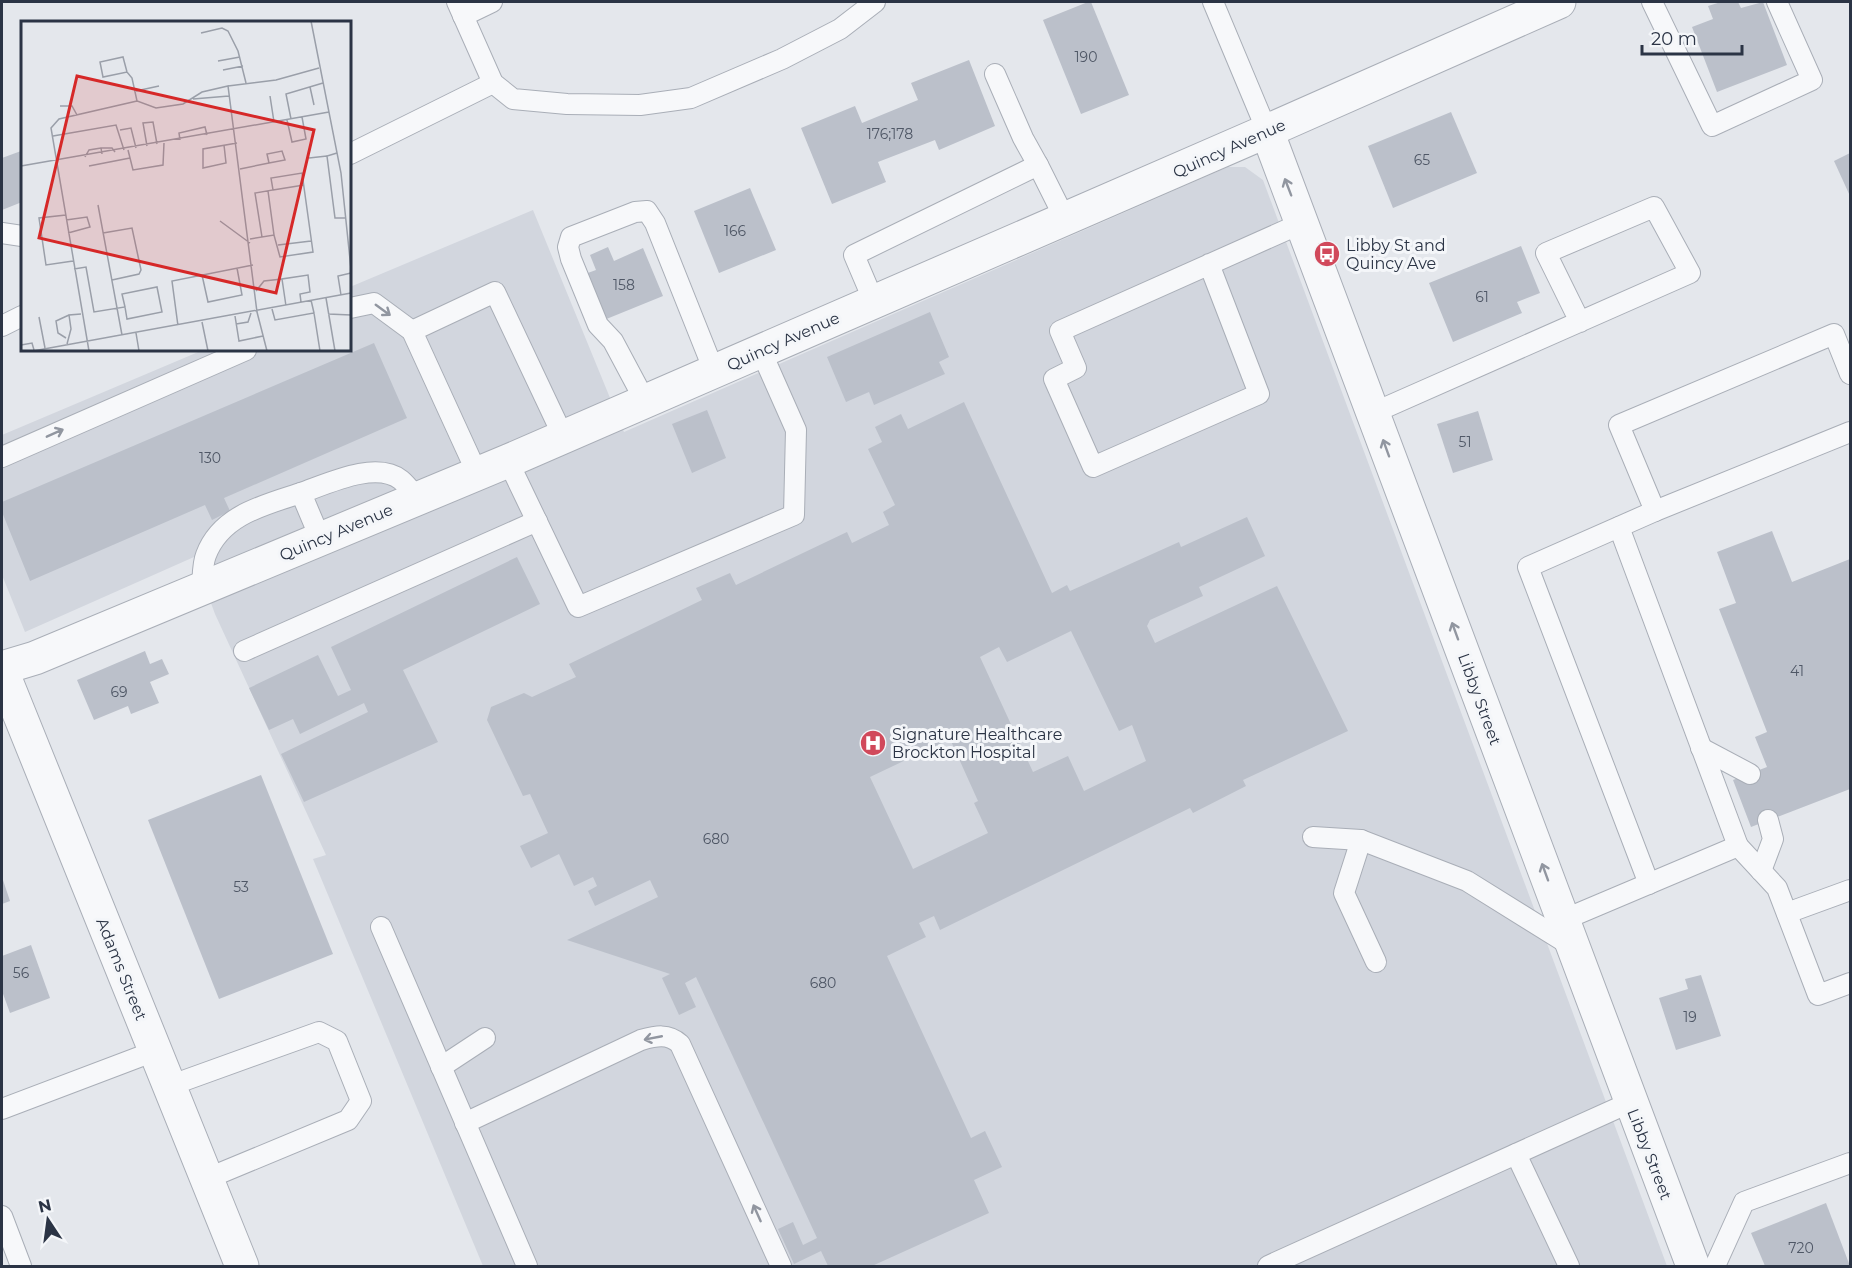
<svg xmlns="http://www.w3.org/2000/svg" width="1852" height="1268" font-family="Montserrat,sans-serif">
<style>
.built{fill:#d2d6de}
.building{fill:#bbc0ca;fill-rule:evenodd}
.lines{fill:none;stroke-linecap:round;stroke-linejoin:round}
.service-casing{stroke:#a9aeb7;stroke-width:22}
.minor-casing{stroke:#a9aeb7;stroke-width:35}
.service{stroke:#f7f8fa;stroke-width:20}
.minor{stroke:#f7f8fa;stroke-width:33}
.oneway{stroke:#9196a0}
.labels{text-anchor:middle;stroke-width:6;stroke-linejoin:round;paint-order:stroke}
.number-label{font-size:14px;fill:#4f5766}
.street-label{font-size:16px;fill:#2b3445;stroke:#f4f6f9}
.poi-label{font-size:16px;fill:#2b3445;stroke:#f4f6f9;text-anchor:start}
.inset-road{fill:none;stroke:#9a9fa9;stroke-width:1.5}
.view{fill:#d62828;fill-opacity:0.15;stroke:#d62828;stroke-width:3}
.inset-edge{fill:none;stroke:#2b3445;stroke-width:3}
</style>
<rect width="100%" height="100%" fill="#e4e7ec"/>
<polygon class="built" points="1228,167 1245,167 1263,180 1667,1266 483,1266 313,859 326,855 215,614 194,557 25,632 2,575 2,435 203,350 350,350 350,287 533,210 624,432"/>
<g class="building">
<polygon points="1088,2 1091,2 1129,95 1081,114 1043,20"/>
<polygon points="1721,2 1738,2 1741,8 1763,2 1787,65 1717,92 1692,27 1713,19 1708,6"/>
<polygon points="969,60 995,126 939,150 935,140 878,162 886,182 832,204 801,128 855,106 862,123 918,100 911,83"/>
<polygon points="1451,112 1477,173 1393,208 1368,146"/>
<polygon points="21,151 22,202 2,210 2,158"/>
<polygon points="1850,153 1850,196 1834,161"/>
<polygon points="750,188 776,250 719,273 694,211"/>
<polygon points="1521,246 1540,293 1517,302 1522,313 1453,342 1429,283"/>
<polygon points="608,247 614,261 643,248 663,296 604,320 585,274 596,270 590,255"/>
<polygon points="930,312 949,357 939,362 945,374 874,405 869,392 846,402 827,357"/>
<polygon points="374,343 407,418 224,498 230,511 212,520 205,505 30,581 2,512 2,502"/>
<path d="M964 402 1052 593 1067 585 1070 591 1179 542 1181 547 1247 517 1265 556 1199 587 1203 596 1150 620 1147 626 1155 643 1277 586 1348 731 1243 780 1246 786 1193 813 1190 808 940 930 934 916 919 923 926 937 887 956 971 1138 985 1131 1002 1167 974 1180 989 1213 872 1266H828L821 1251 794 1264 778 1229 793 1222 803 1245 817 1238 696 977 685 983 696 1007 679 1015 662 978 670 974 567 940 658 897 650 880 595 906 588 891 597 886 593 877 574 886 559 854 531 868 520 846 548 833 530 794 523 796 487 720 491 707 524 693 532 697 576 677 569 664 702 600 696 588 730 573 736 585 847 532 852 543 889 525 883 512 895 505 868 449 882 442 875 427 901 414 908 429ZM1071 631 1119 731 1132 725 1146 761 1084 791 1068 756 1033 772 980 657 999 647 1007 662ZM950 739 978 801 974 803 988 833 913 869 870 777Z"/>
<polygon points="707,410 726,458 692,473 672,424"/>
<polygon points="1478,411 1493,460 1453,473 1437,424"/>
<polygon points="1772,531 1792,582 1850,559 1850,789 1751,827 1733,780 1767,767 1755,737 1767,732 1719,609 1736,603 1717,552"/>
<polygon points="517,557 540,604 403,670 438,742 304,802 281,754 368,712 364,703 300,734 293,719 269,730 249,688 318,655 338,696 351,690 331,647"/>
<polygon points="145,651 150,664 162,659 169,674 150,682 159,703 131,714 128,706 94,720 77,680"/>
<polygon points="261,775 333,954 219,999 148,820"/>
<polygon points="2,877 10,901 2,904"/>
<polygon points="31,945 50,998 10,1013 2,991 2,956"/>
<polygon points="1701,975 1721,1036 1676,1050 1659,998 1688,989 1685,979"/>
<polygon points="1826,1203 1850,1266 1765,1266 1751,1233"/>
</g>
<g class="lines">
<g class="service-casing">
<g id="service">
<polyline points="457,2 493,83 513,99 567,104 640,105 691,98 782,59 840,29 875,2"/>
<polyline points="1213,2 1267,131"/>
<polyline points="1652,2 1712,126 1812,80 1777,2"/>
<polyline points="463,16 492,2"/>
<polyline points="995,74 1023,138 1038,165"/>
<polyline points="350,154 493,83"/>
<polyline points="2,233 22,236"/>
<polyline points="1209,264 1259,394 1093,467 1054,379 1076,368 1060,331 1302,223"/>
<polyline points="874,302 854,255 1038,165 1065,219"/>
<polyline points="350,308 374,303 412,331 477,473"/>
<polyline points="2,326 22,316"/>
<polyline points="412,331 495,292 563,436"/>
<polyline points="645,401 613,341 598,325 571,259 568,247 571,237 635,212 647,211 655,223 714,371"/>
<polyline points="1373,413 1690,273 1654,207 1546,253 1580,322"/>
<polyline points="2,457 246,350"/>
<polyline points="508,461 578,607 794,515 796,430 761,351"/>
<polyline points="1655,511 1850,432"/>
<polyline points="1619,527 1738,846"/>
<path d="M320 538 301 493C327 484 376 460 401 480 407 485 412 492 417 498"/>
<path d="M202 588C203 578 202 565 206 555 221 515 264 505 301 493"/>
<polyline points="244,651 537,521"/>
<polyline points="1701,748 1750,774"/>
<polyline points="1313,837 1361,840 1467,881 1573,947"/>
<polyline points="1361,840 1344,893 1376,962"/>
<polyline points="1761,871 1773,839 1768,820"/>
<polyline points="1649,884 1528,567 1655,511 1619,425 1834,334 1850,374"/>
<polyline points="1787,913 1850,890"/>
<polyline points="1563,920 1738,846 1777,888 1818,995 1850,983"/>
<polyline points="381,927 527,1266"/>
<polyline points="441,1067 485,1038"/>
<polyline points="169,1086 319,1032 337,1041 361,1101 348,1120 206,1179"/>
<polyline points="2,1109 155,1051"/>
<path d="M465 1123 641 1040C656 1036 668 1033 680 1044L781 1266"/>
<polyline points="1516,1154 1569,1266"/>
<polyline points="2,1216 21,1266"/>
<polyline points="1268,1266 1631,1102"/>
<polyline points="1715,1266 1744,1202 1850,1163"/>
</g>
</g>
<g class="minor-casing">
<g id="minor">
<polyline points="1267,131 1693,1266"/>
<polyline points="2,668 35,658 508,461 1267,131 1559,2"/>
<polyline points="2,671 242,1266"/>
</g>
</g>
<use href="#service" class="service"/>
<use href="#minor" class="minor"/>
</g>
<defs><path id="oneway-shaft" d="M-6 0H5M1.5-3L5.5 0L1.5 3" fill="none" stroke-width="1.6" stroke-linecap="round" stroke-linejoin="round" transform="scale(1.5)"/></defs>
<g class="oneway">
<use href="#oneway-shaft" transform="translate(1288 187) rotate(-111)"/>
<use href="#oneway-shaft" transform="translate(383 310) rotate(36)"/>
<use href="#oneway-shaft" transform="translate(55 433) rotate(-24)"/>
<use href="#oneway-shaft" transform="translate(1386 448) rotate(-110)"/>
<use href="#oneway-shaft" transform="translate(1455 631) rotate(-110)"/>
<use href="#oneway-shaft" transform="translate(1545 872) rotate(-110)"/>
<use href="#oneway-shaft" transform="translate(653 1038) rotate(169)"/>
<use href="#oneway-shaft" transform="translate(757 1213) rotate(-114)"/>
</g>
<defs>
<g id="bus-disc" transform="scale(1.35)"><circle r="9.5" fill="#d1495b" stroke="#f4f6f9"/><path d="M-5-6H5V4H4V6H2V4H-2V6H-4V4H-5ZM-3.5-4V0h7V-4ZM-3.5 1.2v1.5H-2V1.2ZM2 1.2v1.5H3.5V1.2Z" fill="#fff"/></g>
<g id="hospital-disc" transform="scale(1.35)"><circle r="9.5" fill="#d1495b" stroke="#f4f6f9"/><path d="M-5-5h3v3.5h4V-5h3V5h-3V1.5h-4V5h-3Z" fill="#fff"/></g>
</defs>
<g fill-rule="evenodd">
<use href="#bus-disc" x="1327" y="254"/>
<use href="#hospital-disc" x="873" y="743"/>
</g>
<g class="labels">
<g class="number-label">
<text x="1086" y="62">190</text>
<text x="890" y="139">176;178</text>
<text x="1422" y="165">65</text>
<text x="735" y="236">166</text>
<text x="624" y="290">158</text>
<text x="1482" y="302">61</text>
<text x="1465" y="447">51</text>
<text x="210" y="463">130</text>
<text x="1797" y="676">41</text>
<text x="119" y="697">69</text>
<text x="716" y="844">680</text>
<text x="241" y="892">53</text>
<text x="21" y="978">56</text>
<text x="823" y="988">680</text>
<text x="1690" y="1022">19</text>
<text x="1801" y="1253">720</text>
</g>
<g class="street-label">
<text transform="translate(1229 148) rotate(-24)" y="6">Quincy Avenue</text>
<text transform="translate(783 341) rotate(-24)" y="6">Quincy Avenue</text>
<text transform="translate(336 532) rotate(-23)" y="6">Quincy Avenue</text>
<text transform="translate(1480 699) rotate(70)" y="6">Libby Street</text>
<text transform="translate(122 969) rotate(68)" y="6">Adams Street</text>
<text transform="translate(1650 1154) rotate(69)" y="6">Libby Street</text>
</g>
<g class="poi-label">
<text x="1346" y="251">Libby St and<tspan x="1346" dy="18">Quincy Ave</tspan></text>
<text x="892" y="740">Signature Healthcare<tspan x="892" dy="18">Brockton Hospital</tspan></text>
</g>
</g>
<g transform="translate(21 21)">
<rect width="330" height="330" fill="#e4e7ec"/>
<path class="inset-road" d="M290 0 320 152 330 248M180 12 201 7 207 10 217 30 225 62M197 40 219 36M202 49 222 45M106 51 102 36 79 41 82 56 106 51 111 57 116 80 135 87 162 83 181 71 207 65 236 291 246 330M207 65 255 59 298 47M289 66 293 84M115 70 138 65M249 75 253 101M172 78 208 75M39 85H51L56 94M270 98 265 73 302 62M266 99 271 121 285 118 281 96M99 109 110 107 115 127M32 115 95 104 103 129M159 119 158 112 184 106 186 114M203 124 205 142 182 147V128L216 122M126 125 122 102 132 101 136 123M107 129 112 149 142 144 143 122M316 132 306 135 314 197H325M81 133 80 127H91L94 131M64 136 68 129 80 127M288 137 306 135M0 145 308 91M68 145 109 137M219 148 248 142 264 139 261 130 246 133 248 142M252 169 283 164M247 170 253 214M77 184 101 314M45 194 18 197 25 244 52 240M45 199 66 196 69 206 47 212M199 200 229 222M82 212 111 207 120 249 118 253 91 259M229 218 253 214 259 236 292 231 281 152 250 157 252 169 234 172 241 216M257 224 290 220M53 248 65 246 73 291 104 286 101 273 136 266 141 291 106 298 104 286M181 254 187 281 221 274 216 247M235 270 243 260 261 258M320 274 317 255 330 252M305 277 314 330M265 285 261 258 287 254 289 271 279 273 280 281M251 288 254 299 293 292 290 279M293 292 299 330M307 293 330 294M214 295 218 320 242 315M18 296 24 327M181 301 187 330M215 303 227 301 230 292M157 305 151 260 232 244M115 312 118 330M45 317 37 312 35 300 48 294M46 323 50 308 48 294 60 293M0 324 11 322 13 329M12 330 330 272M68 330 30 107 38 98 116 80"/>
<path class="view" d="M56 55 293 109 255 272 18 217Z"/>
<rect width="330" height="330" class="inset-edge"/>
</g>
<rect width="1852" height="1268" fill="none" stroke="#2b3445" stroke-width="6"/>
<g transform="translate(48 1220) rotate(347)" stroke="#f4f6f9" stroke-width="4.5" paint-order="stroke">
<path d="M0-4.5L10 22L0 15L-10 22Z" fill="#2b3445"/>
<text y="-9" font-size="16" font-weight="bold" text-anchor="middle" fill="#2b3445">N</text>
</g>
<path d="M1642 45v9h100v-9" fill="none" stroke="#2b3445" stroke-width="3"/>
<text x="1651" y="45" font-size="18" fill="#2b3445" stroke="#f4f6f9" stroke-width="4.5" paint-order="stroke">20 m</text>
</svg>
